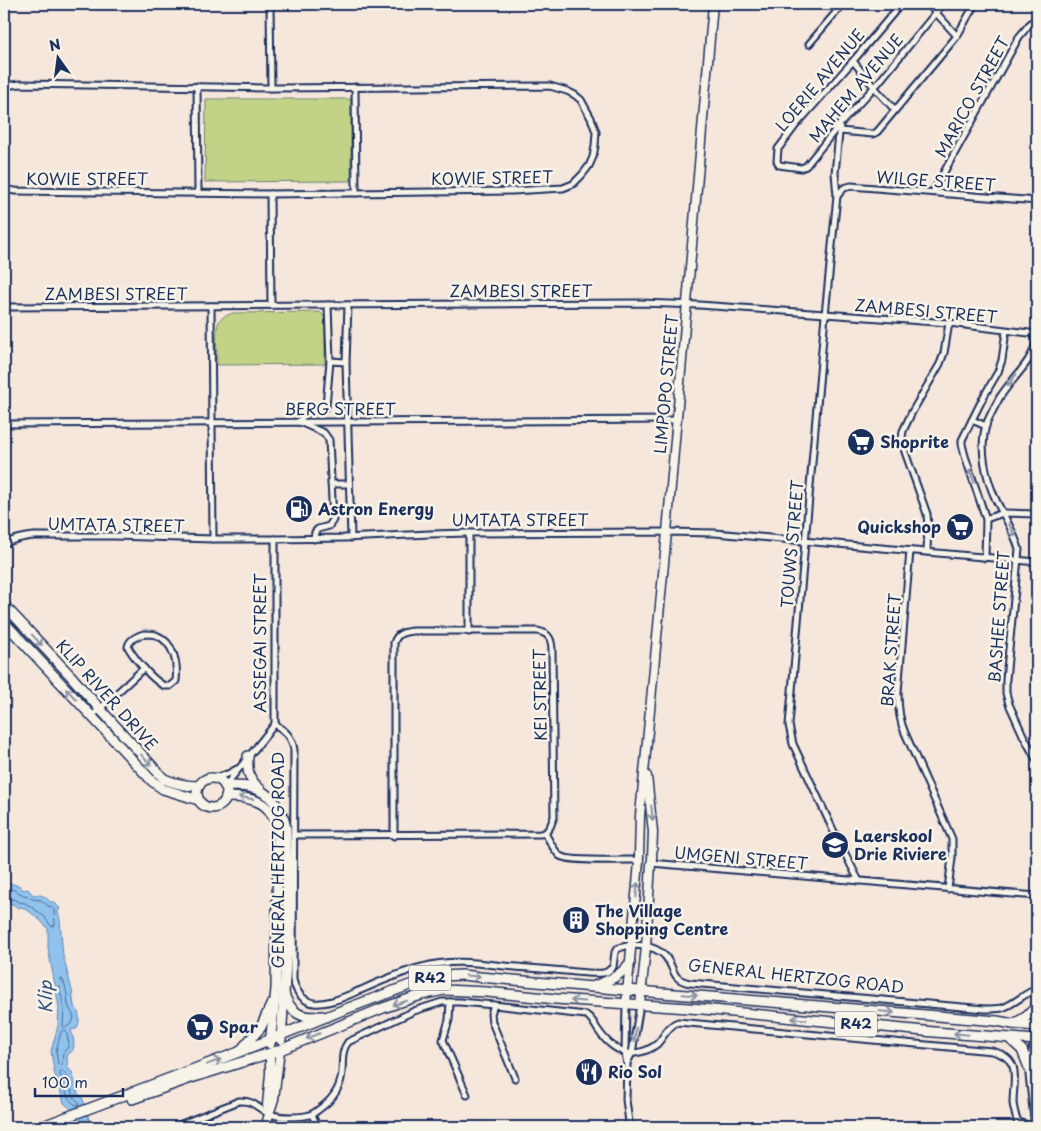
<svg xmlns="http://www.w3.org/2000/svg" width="1041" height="1131" font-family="'Playpen Sans',sans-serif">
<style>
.green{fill:#c2d387;stroke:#6e8172}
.water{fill:#8fc2ec;stroke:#6187b3}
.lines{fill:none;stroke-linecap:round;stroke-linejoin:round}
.shore{stroke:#496a97;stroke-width:1}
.street-casing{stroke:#1b2f5e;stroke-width:9}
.secondary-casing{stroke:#1b2f5e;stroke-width:11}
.primary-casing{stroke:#1b2f5e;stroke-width:12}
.street{stroke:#f7f3e8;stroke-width:5}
.secondary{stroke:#f7f3e8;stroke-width:8}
.primary{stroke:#f7f3e8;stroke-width:9}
.oneway{stroke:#8991a3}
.labels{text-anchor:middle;stroke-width:5;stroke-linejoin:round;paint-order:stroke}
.shield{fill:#f7f3e8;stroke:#5d6a87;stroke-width:1}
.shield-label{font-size:15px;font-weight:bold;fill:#1b2f5e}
.street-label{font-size:16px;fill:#1b2f5e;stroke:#f7f3e8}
.poi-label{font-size:16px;font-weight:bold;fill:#1b2f5e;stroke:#f7f3e8;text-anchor:start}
.water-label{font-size:18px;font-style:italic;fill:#385482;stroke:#f7f3e8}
</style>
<rect width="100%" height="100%" fill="#f6e7dd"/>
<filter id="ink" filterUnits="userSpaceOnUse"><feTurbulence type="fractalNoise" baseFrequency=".02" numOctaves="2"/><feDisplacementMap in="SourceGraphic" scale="10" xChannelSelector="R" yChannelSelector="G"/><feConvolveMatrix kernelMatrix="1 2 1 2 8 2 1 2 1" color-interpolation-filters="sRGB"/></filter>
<g filter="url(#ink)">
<g class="green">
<polygon points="206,99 351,99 351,181 205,182"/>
<path d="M320 312 323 315 325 319V364L217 365C217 355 215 328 219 321 222 316 228 315 233 313Z"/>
</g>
<path class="water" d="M9 883 20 886C21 890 24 890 28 889L33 895C41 894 46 896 50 902H55L57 906 60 908 58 912 60 920 63 956 72 990 74 1006C80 1012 81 1022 76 1029L71 1030C73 1037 76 1045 72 1051 71 1053 69 1053 68 1054 66 1058 68 1062 67 1067L72 1072 78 1094 82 1097 85 1105 91 1127H80L72 1110 64 1103 54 1071 51 1051 58 1026 59 1007 48 948V929L40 920 30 912 22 907 18 908 13 904 4 905V884Z"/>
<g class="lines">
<g class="shore">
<path d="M4 888C12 888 14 890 20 893 25 896 27 895 32 899L41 900 48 906 52 907 54 910 55 925 53 926H51L44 916 33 908 25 903 19 902 13 899 4 900"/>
<path d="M60 979H62C67 987 67 996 68 1005 69 1009 72 1012 74 1017L72 1023 65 1028 63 1026C63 1020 64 1014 64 1008 63 999 58 989 60 979Z"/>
<polygon points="63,1030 66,1031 69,1044 67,1048 63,1053 62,1064 60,1066 58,1064 56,1051 61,1032"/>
<path d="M62 1071C72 1077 68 1088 74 1097 75 1099 78 1101 79 1103L78 1106C65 1101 65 1086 60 1074Z"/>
</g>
<g class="street-casing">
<g id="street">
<polyline points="270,4 271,88"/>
<polyline points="901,4 853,61 796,125 778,149 777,161 779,165 801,168 806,166 840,124 879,82 943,4"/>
<polyline points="928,4 957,36"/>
<polyline points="797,6 799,4"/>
<polyline points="809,44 843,4"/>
<polyline points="853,61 874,87 895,110"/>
<polyline points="4,86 20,84 271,88 550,86 567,91 575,95 581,100 591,118 596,132 595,146 593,157 589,166 582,175 573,184 563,188 512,191 270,194 15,191 4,189"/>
<polyline points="197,86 198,193"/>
<polyline points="355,87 356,193"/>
<polyline points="840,124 835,173 837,196 825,315 789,725 793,744 834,832 859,881"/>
<polyline points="840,131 873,134 877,132 957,36 975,4"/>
<polyline points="933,192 1019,37 1028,26 1037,17"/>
<polyline points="270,194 271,305"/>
<polyline points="837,196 844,188 851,186 1037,201"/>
<polyline points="348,305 346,362 351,538"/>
<polyline points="211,306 213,539"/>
<polyline points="4,307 640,303 699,305 949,323 1037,334"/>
<path d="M1037 339C1033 362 1012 378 1000 397 995 406 990 415 986 425 979 448 986 479 996 500 1004 517 1014 531 1019 549L1006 679V693L1009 704 1023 735 1037 761"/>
<polyline points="330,361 346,362"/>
<polyline points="972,420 986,426"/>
<polyline points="298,422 307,412 323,410 326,406 330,361 328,305"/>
<polyline points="302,423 324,433 329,440 333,520 329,526 318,529 315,532 314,539"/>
<polyline points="4,424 677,420"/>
<polyline points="331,484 349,484"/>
<polyline points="986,519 1003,513 1037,514"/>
<polyline points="469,533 469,632"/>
<path d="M4 544C14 539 23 537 34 536H114L213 539H275L344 538 430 534 469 533 667 532 715 533 1037 562"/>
<path d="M910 551 898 692C898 707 899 720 905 733L952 839V858L948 889"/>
<polyline points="927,552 928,526 927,514 905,452 902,438 903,431 912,412 940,364 944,353 949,323"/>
<polyline points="985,558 986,519 965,456 962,444 962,440 984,396 998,372 1002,360 1006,331"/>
<path d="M144 634C148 634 152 634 156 635 174 642 178 664 176 681L170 686H165C153 681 135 659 128 647 129 639 137 636 144 634Z"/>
<polyline points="92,716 144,668"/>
<path d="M275 724C285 731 292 736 294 750L293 980C296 991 302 1001 314 1003 329 1005 348 995 361 990 381 981 401 972 422 967 450 959 477 963 505 966 525 968 545 969 565 971 578 972 591 974 603 973L607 972 613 967 615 952 617 949C631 943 654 944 665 956 676 969 670 979 690 983L985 1009C991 1009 996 1009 1002 1008 1015 1004 1024 993 1037 989"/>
<polyline points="215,778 230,773 237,769"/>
<polyline points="225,786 275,724 275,539"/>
<path d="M294 835 540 834 545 833C549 840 554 851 560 856 569 862 625 860 639 860"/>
<path d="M394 836V643C397 633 404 632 413 631H537C550 633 552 640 552 652L554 817 550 827 545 833"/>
<polyline points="651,863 1037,896"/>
<polyline points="450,1002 449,1020 443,1040 467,1095"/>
<polyline points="626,1004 625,1053 627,1064 626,1100 629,1122 631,1127"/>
<polyline points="494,1005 491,1014 492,1022 515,1078"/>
<polyline points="627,1063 632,1053 640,1005"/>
<polyline points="312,1114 317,1127"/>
<polyline points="1017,1121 1031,1127"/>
<path d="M174 1127 239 1101C255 1100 257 1109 270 1114 280 1118 303 1118 312 1114 316 1112 319 1109 322 1107 334 1098 341 1086 342 1072 343 1061 341 1051 348 1042L414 1011 442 1002H460L494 1005 586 1015C592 1018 594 1024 598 1030 606 1042 620 1055 635 1053 643 1052 651 1049 657 1044 664 1037 668 1025 678 1022L992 1051C1023 1059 1013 1079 1013 1103 1014 1112 1017 1120 1019 1127"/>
<polyline points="1035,1127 1029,1075 1037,1013"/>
</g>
</g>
<g class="secondary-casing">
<g id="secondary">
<polyline points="647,776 653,832 652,859"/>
<polyline points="639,858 640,815 667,532 713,4"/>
<polyline points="626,1004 639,862"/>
<polyline points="640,1005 646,947 651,863"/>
<polyline points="269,1114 267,1105 270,1074 270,1053"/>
<polyline points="265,1127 274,1099 280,1050"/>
</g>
</g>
<g class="primary-casing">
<g id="primary">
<path d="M4 605 70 675 100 709 164 779C176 784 186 786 199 786"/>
<polyline points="4,622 152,781 163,789 199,800"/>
<path d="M248 756C247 771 248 779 260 789"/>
<circle cx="212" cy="793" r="15"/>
<path d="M225 786C233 786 241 786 249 787 270 791 282 808 286 828L288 932 281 1040"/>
<path d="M226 797C256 797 273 802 278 834L276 989 270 1044"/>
<path d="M594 986C610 980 619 977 630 963"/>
<path d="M284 994C291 1014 302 1019 322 1016"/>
<polyline points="1014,1024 1027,1016 1037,1006"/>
<polyline points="1009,1038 1022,1050 1030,1070"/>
<polyline points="241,1050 261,1027 271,1005"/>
<polyline points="132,1099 191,1078 280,1050 383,1008 421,995 444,990 487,992 556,999 703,1009 934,1032 1037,1040"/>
<polyline points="40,1127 239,1052 343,1010 423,980 442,976 462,975 480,977 627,990 997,1021 1013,1024 1037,1026"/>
</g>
</g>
<use href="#street" class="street"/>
<use href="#secondary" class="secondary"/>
<use href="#primary" class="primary"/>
</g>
<defs><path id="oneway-shaft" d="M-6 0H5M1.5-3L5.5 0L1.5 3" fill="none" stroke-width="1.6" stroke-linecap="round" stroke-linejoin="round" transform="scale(1.25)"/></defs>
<g class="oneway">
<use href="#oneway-shaft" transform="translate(1012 380) rotate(127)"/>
<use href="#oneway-shaft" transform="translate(972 476) rotate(-109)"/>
<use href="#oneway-shaft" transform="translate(1012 530) rotate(64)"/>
<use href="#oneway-shaft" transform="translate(37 640) rotate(47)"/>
<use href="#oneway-shaft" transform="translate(71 694) rotate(-133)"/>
<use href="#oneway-shaft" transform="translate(146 760) rotate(48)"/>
<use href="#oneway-shaft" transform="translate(246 798) rotate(-171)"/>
<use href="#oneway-shaft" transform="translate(652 813) rotate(84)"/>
<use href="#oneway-shaft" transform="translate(637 890) rotate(-84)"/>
<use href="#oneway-shaft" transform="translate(473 976) rotate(4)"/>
<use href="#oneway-shaft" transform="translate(690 995) rotate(5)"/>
<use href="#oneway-shaft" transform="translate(578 1001) rotate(-176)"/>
<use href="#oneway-shaft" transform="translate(400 1003) rotate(162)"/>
<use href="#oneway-shaft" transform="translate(887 1012) rotate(5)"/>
<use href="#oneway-shaft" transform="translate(799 1019) rotate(-174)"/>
<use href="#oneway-shaft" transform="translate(961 1034) rotate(-175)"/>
<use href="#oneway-shaft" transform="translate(635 1035) rotate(99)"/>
<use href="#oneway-shaft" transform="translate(313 1036) rotate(158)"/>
<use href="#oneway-shaft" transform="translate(214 1062) rotate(-21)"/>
</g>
</g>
<defs>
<g id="supermarket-disc" transform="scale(1.4375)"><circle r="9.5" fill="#1b2f5e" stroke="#f7f3e8"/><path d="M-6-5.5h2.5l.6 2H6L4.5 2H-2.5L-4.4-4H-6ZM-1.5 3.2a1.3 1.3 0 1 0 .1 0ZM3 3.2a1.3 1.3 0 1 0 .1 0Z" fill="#fff"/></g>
<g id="fuel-disc" transform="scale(1.4375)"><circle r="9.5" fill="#1b2f5e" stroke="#f7f3e8"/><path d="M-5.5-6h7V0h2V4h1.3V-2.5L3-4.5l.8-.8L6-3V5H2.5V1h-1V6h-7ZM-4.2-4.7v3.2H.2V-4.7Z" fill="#fff"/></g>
<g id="school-disc" transform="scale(1.4375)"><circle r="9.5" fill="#1b2f5e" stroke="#f7f3e8"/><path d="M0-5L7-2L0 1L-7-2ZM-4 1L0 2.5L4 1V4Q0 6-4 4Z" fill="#fff"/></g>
<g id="building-disc" transform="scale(1.4375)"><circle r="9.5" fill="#1b2f5e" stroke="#f7f3e8"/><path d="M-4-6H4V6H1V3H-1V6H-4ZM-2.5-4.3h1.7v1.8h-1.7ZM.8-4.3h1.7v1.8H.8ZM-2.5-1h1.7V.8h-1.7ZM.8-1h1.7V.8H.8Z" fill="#fff"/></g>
<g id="restaurant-disc" transform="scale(1.4375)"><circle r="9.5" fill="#1b2f5e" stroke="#f7f3e8"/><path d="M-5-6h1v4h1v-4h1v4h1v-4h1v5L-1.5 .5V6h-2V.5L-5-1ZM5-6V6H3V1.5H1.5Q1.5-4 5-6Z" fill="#fff"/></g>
</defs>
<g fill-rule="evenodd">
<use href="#supermarket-disc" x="861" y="442"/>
<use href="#fuel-disc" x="299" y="509"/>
<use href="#supermarket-disc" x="960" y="527"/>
<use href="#school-disc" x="835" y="845"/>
<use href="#building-disc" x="576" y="920"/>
<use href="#supermarket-disc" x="200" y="1027"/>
<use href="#restaurant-disc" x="589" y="1072"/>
</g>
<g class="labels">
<g class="shield">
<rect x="409" y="965.5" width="42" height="25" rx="4"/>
<rect x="835" y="1011.5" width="42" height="25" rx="4"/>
</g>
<g class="shield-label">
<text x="430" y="983">R42</text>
<text x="856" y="1029">R42</text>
</g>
<g class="street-label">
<text transform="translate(820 80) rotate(-50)" y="6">LOERIE AVENUE</text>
<text transform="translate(856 88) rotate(-50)" y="6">MAHEM AVENUE</text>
<text transform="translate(972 97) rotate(-61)" y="6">MARICO STREET</text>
<text transform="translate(492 178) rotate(-1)" y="6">KOWIE STREET</text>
<text x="87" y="185">KOWIE STREET</text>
<text transform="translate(936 181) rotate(4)" y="6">WILGE STREET</text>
<text x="521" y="297">ZAMBESI STREET</text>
<text x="116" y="300">ZAMBESI STREET</text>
<text transform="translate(926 311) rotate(5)" y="6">ZAMBESI STREET</text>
<text transform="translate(666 384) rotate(-85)" y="6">LIMPOPO STREET</text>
<text x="340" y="415">BERG STREET</text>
<text x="520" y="526">UMTATA STREET</text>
<text transform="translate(116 525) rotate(1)" y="6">UMTATA STREET</text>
<text transform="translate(792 544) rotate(-85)" y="6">TOUWS STREET</text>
<text transform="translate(999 617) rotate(-86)" y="6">BASHEE STREET</text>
<text transform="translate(260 643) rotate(-90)" y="6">ASSEGAI STREET</text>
<text transform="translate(891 650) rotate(-86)" y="6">BRAK STREET</text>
<text transform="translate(107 695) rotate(48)" y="6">KLIP RIVER DRIVE</text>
<text transform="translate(540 695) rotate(-91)" y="6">KEI STREET</text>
<text transform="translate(741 858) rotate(5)" y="6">UMGENI STREET</text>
<text transform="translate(278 860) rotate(-90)" y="6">GENERAL HERTZOG ROAD</text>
<text transform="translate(796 976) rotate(6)" y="6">GENERAL HERTZOG ROAD</text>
</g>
<g class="poi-label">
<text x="880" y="448">Shoprite</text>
<text x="318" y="515">Astron Energy</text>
<text x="941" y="533" text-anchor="end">Quickshop</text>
<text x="854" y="842">Laerskool<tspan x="854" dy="18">Drie Riviere</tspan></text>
<text x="595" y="917">The Village<tspan x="595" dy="18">Shopping Centre</tspan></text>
<text x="219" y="1033">Spar</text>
<text x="608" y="1078">Rio Sol</text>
</g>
<g class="water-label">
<text transform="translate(46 997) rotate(-91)" y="6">Klip</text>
</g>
</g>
<rect width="1041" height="1131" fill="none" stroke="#f7f3e8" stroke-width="20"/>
<rect x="10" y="10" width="1021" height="1111" fill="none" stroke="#1b2f5e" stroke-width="2" filter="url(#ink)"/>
<g transform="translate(58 58) rotate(346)" stroke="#f7f3e8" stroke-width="4" paint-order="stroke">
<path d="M0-4L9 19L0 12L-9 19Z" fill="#1b2f5e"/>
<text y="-8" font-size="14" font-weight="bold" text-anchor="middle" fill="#1b2f5e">N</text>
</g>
<path d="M35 1088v8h88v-8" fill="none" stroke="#1b2f5e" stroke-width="2.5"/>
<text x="42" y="1088" font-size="15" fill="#1b2f5e" stroke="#f7f3e8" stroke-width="4" paint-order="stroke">100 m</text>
</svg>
